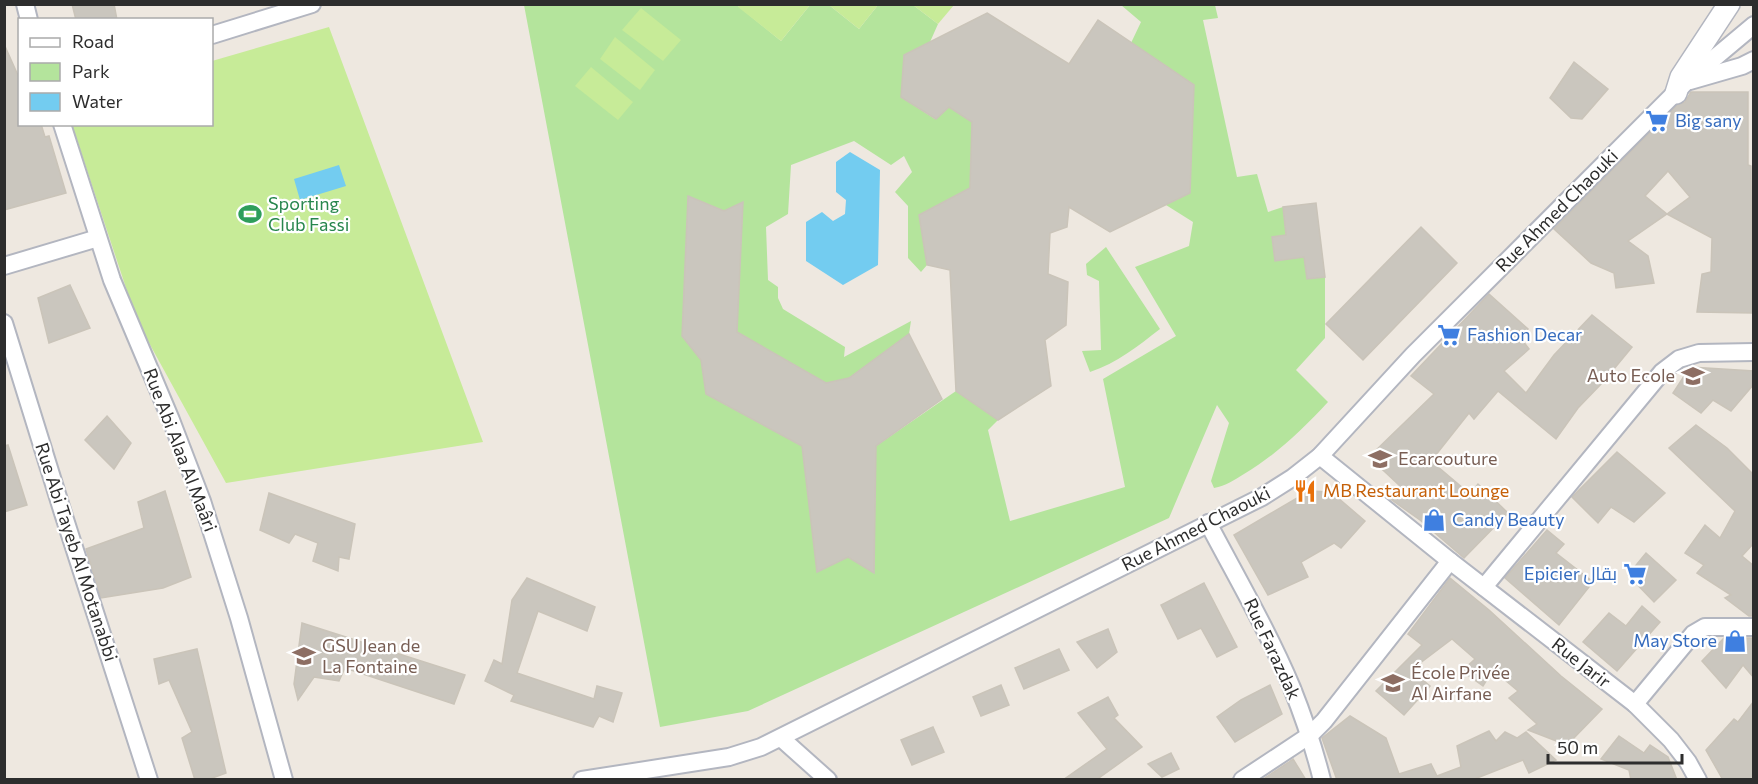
<svg xmlns="http://www.w3.org/2000/svg" width="1758" height="784" font-family="Commissioner,Cairo,sans-serif">
<style>
.green{fill:#b4e49c}
.pitch{fill:#c7eb98}
.water{fill:#73ccf0}
.building{fill:#cac6be;stroke:#cac4b9;stroke-width:1.5;fill-rule:evenodd}
.lines{fill:none;stroke-linecap:round;stroke-linejoin:round}
.minor-casing{stroke:#b3b6c0;stroke-width:20}
.tertiary-casing{stroke:#b3b6c0;stroke-width:24}
.minor{stroke:#fff;stroke-width:16}
.tertiary{stroke:#fff;stroke-width:21}
.labels{text-anchor:middle;stroke-width:4.5;stroke-linejoin:round;paint-order:stroke}
.shop-label{font-size:18px;fill:#366cbe;stroke:#fff;text-anchor:start}
.leisure-label{font-size:18px;fill:#27864d;stroke:#fff;text-anchor:start}
.street-label{font-size:18px;fill:#2d2d2d;stroke:#fff}
.education-label{font-size:18px;fill:#785e54;stroke:#fff;text-anchor:start}
.food-label{font-size:18px;fill:#c56008;stroke:#fff;text-anchor:start}
</style>
<rect width="100%" height="100%" fill="#eee8e0"/>
<g class="green">
<path d="M524 5H740L738 6 781 41 810 5H829L859 29 878 5H913L938 24 930 42 904 55 901 97 935 119 949 107 972 122 970 188 919 215 927 265 921 272 908 258V206L895 192 912 172 904 156 891 165 854 141 791 165 788 214 766 227 768 280 778 287V298L783 309 845 347 844 357 911 321 909 334 849 378 826 383 737 332 743 203 724 211 688 196 682 336 701 360 706 394 802 446 817 571 848 557 874 573 876 446 956 391 998 420 988 430 1010 521 1125 487 1103 379 1176 336 1135 267 1189 246 1193 222 1166 205 1131 43 1141 22 1121 5H1215L1218 18 1203 20 1237 177 1257 174 1268 212 1283 207 1286 235 1272 237 1275 261 1304 257 1325 277V338L1296 370 1328 402C1302 430 1276 455 1244 474 1234 480 1226 486 1214 488L1211 481 1229 423 1217 405 1169 518 748 711 660 727Z"/>
<path d="M1106 247 1160 329C1138 346 1117 363 1090 372L1082 351 1101 350 1099 281 1087 275 1086 264Z"/>
</g>
<g class="pitch">
<polygon points="740,4 810,4 810,5 781,41 738,7"/>
<polygon points="829,5 878,5 859,29"/>
<polygon points="913,5 954,5 938,24"/>
<polygon points="641,8 681,40 663,61 622,30"/>
<polygon points="329,27 483,442 226,483 137,321 72,125 212,124 212,61"/>
<polygon points="615,37 655,70 640,90 600,59"/>
<polygon points="591,67 633,102 618,120 575,86"/>
</g>
<g class="water">
<polygon points="850,152 880,170 878,265 843,285 806,261 806,222 822,212 833,221 845,214 846,200 836,192 836,162"/>
<polygon points="339,165 346,186 300,200 294,179"/>
</g>
<g class="building">
<polygon points="72,4 114,4 117,20 76,20"/>
<polygon points="987,13 1069,64 1098,20 1194,85 1190,193 1110,232 1069,207 1067,227 1050,233 1048,274 1068,282 1066,325 1045,340 1051,386 998,420 956,391 950,270 927,265 919,215 970,188 972,122 949,107 936,119 901,97 904,55"/>
<polygon points="4,44 20,80 20,124 41,124 45,137 49,136 66,193 4,210"/>
<polygon points="1574,62 1608,89 1582,119 1571,118 1550,98"/>
<path d="M1691 92H1748V165L1751 166 1752 313 1697 312 1702 274 1711 272 1712 238 1667 214 1628 241 1648 256 1654 283 1616 288 1614 273 1591 263 1554 229 1677 105 1685 102ZM1668 171 1690 197 1667 214 1645 196Z"/>
<polygon points="688,196 724,211 743,202 737,332 826,383 849,378 909,334 942,399 876,446 874,573 848,557 817,572 802,446 706,394 701,360 682,336"/>
<polygon points="1316,203 1325,277 1307,279 1304,257 1275,261 1272,237 1286,235 1283,207"/>
<polygon points="1421,227 1457,263 1363,360 1326,324"/>
<polygon points="70,285 90,328 49,343 38,298"/>
<polygon points="1489,294 1528,329 1522,340 1529,349 1504,371 1526,393 1554,355 1592,315 1632,347 1604,381 1578,408 1556,439 1498,391 1474,419 1469,413 1431,461 1470,494 1478,484 1508,513 1464,558 1420,520 1389,498 1400,486 1369,457 1434,394 1411,376"/>
<polygon points="1690,367 1754,371 1754,384 1731,411 1713,400 1701,413 1673,393"/>
<polygon points="107,416 131,443 114,469 85,440"/>
<polygon points="1696,425 1727,448 1754,475 1754,543 1742,556 1754,566 1754,616 1749,616 1725,598 1731,595 1697,573 1704,565 1685,553 1705,525 1720,538 1735,511 1669,448"/>
<polygon points="8,445 27,505 4,512 4,446"/>
<polygon points="1617,452 1665,493 1634,522 1611,507 1598,523 1572,497"/>
<polygon points="165,491 191,577 163,588 101,598 86,549 144,528 138,502"/>
<polygon points="1309,491 1331,492 1365,521 1341,548 1334,543 1301,562 1308,577 1268,595 1234,535"/>
<polygon points="269,493 355,524 349,559 339,557 338,571 313,561 318,543 295,534 289,543 260,530"/>
<polygon points="1547,530 1564,544 1556,553 1593,582 1559,625 1505,578"/>
<polygon points="1646,553 1676,580 1654,602 1628,575"/>
<polygon points="527,578 595,607 587,631 538,611 517,673 594,699 597,686 622,693 613,722 599,716 593,727 511,701 514,695 485,681 494,660 502,664 512,600"/>
<polygon points="1450,578 1489,610 1561,676 1602,709 1567,745 1528,730 1537,724 1509,698 1518,691 1493,670 1483,686 1462,671 1475,659 1452,639 1411,670 1430,686 1404,715 1376,691 1422,645 1408,634"/>
<polygon points="1204,583 1237,647 1217,657 1201,628 1178,639 1161,605"/>
<polygon points="1642,606 1660,622 1617,671 1583,642 1609,613 1626,626"/>
<polygon points="302,623 465,675 454,704 345,668 339,681 314,677 298,700 294,684"/>
<polygon points="1108,629 1117,652 1097,668 1077,642"/>
<polygon points="1724,638 1754,638 1754,678 1743,665 1726,688 1702,661"/>
<polygon points="197,649 226,773 207,780 195,780 182,738 192,732 169,680 159,684 154,659"/>
<polygon points="1059,649 1069,670 1024,689 1015,668"/>
<polygon points="1001,685 1009,705 981,716 973,697"/>
<polygon points="1270,685 1282,714 1235,742 1217,717 1241,700"/>
<polygon points="1108,697 1118,715 1114,718 1142,747 1096,780 1063,780 1107,749 1078,713"/>
<polygon points="1754,701 1754,780 1723,780 1706,750 1734,719 1738,722"/>
<polygon points="1350,716 1386,738 1399,774 1431,764 1437,776 1461,767 1457,746 1489,731 1496,741 1505,732 1517,738 1526,732 1556,760 1529,773 1523,760 1472,780 1337,780 1322,738"/>
<polygon points="933,727 944,752 912,765 901,740"/>
<polygon points="1619,736 1644,753 1650,745 1668,757 1677,780 1631,780 1629,770 1601,759"/>
<polygon points="1171,753 1179,769 1162,777 1148,764"/>
<polygon points="1293,759 1306,780 1262,780 1289,762"/>
</g>
<g class="lines">
<g class="minor-casing">
<g id="minor">
<polyline points="25,4 29,20"/>
<polyline points="212,35 312,4"/>
<polyline points="1690,81 1742,66 1754,60"/>
<polyline points="62,124 112,280 171,420 202,501 239,618 284,780"/>
<polyline points="4,266 98,238"/>
<polyline points="4,323 62,510 149,780"/>
<polyline points="1320,456 1450,561 1635,704 1671,740 1688,762 1698,780"/>
<path d="M1208 523C1237 578 1268 631 1292 688 1304 718 1314 748 1322 780"/>
<polyline points="1484,587 1662,372 1679,359 1699,353 1754,352"/>
<polyline points="1635,704 1693,634 1705,627 1754,627"/>
<polyline points="781,738 828,780"/>
<polyline points="582,780 729,757 761,747 1262,497 1292,478 1320,456 1413,355 1687,81 1754,25"/>
<polyline points="1242,780 1310,735 1324,721 1450,561"/>
</g>
</g>
<g class="tertiary-casing">
<polyline id="tertiary" points="1676,93 1681,77 1729,4"/>
</g>
<use href="#minor" class="minor"/>
<use href="#tertiary" class="tertiary"/>
</g>
<defs>
<g id="supermarket-bare" transform="scale(1.8)"><path d="M-6-5.5h2.5l.6 2H6L4.5 2H-2.5L-4.4-4H-6ZM-1.5 3.2a1.3 1.3 0 1 0 .1 0ZM3 3.2a1.3 1.3 0 1 0 .1 0Z" fill="#3f7fe0" stroke="#fff" stroke-width="2.5" paint-order="stroke"/></g>
<g id="stadium-bare" transform="scale(1.8)"><path d="M0-5a6.5 5 0 1 0 0 10a6.5 5 0 1 0 0-10ZM-3.5-1.8h7v3.6h-7Z" fill="#2e9e5b" stroke="#fff" stroke-width="2.5" paint-order="stroke"/></g>
<g id="school-bare" transform="scale(1.8)"><path d="M0-5L7-2L0 1L-7-2ZM-4 1L0 2.5L4 1V4Q0 6-4 4Z" fill="#8d6e63" stroke="#fff" stroke-width="2.5" paint-order="stroke"/></g>
<g id="restaurant-bare" transform="scale(1.8)"><path d="M-5-6h1v4h1v-4h1v4h1v-4h1v5L-1.5 .5V6h-2V.5L-5-1ZM5-6V6H3V1.5H1.5Q1.5-4 5-6Z" fill="#e8710a" stroke="#fff" stroke-width="2.5" paint-order="stroke"/></g>
<g id="shop-bare" transform="scale(1.8)"><path d="M-5-2.5h2.3a2.7 3.5 0 0 1 5.4 0H5L5.5 6h-11ZM-1.5-2.5h3a1.5 2.3 0 0 0-3 0Z" fill="#3f7fe0" stroke="#fff" stroke-width="2.5" paint-order="stroke"/></g>
</defs>
<g fill-rule="evenodd">
<use href="#supermarket-bare" x="1657" y="121"/>
<use href="#stadium-bare" x="250" y="214"/>
<use href="#supermarket-bare" x="1449" y="335"/>
<use href="#school-bare" x="1693" y="376"/>
<use href="#school-bare" x="1380" y="459"/>
<use href="#restaurant-bare" x="1305" y="491"/>
<use href="#shop-bare" x="1434" y="520"/>
<use href="#supermarket-bare" x="1635" y="574"/>
<use href="#shop-bare" x="1735" y="641"/>
<use href="#school-bare" x="304" y="656"/>
<use href="#school-bare" x="1393" y="683"/>
</g>
<g class="labels">
<g class="shop-label">
<text x="1675" y="127">Big sany</text>
<text x="1467" y="341">Fashion Decar</text>
<text x="1452" y="526">Candy Beauty</text>
<text x="1617" y="580" text-anchor="end">Epicier بقال</text>
<text x="1717" y="647" text-anchor="end">May Store</text>
</g>
<g class="leisure-label">
<text x="268" y="210">Sporting<tspan x="268" dy="21">Club Fassi</tspan></text>
</g>
<g class="street-label">
<text transform="translate(1557 211) rotate(-45)" y="6">Rue Ahmed Chaouki</text>
<text transform="translate(180 450) rotate(69)" y="6">Rue Abi Alaa Al Maâri</text>
<text transform="translate(1196 529) rotate(-27)" y="6">Rue Ahmed Chaouki</text>
<text transform="translate(76 552) rotate(72)" y="6">Rue Abi Tayeb Al Motanabbi</text>
<text transform="translate(1272 649) rotate(65)" y="6">Rue Farazdak</text>
<text transform="translate(1581 663) rotate(38)" y="6">Rue Jarir</text>
</g>
<g class="education-label">
<text x="1675" y="382" text-anchor="end">Auto Ecole</text>
<text x="1398" y="465">Ecarcouture</text>
<text x="322" y="652">GSU Jean de<tspan x="322" dy="21">La Fontaine</tspan></text>
<text x="1411" y="679">École Privée<tspan x="1411" dy="21">Al Airfane</tspan></text>
</g>
<g class="food-label">
<text x="1323" y="497">MB Restaurant Lounge</text>
</g>
</g>
<rect width="1758" height="784" fill="none" stroke="#2d2d2d" stroke-width="12"/>
<rect x="18" y="18" width="195" height="108" fill="#ffffff" stroke="#ababab" stroke-width="1.5"/>
<rect x="30" y="38" width="30" height="9" fill="#ffffff" stroke="#ababab" stroke-width="1.5"/>
<text x="72" y="48" font-size="18" fill="#2d2d2d">Road</text>
<rect x="30" y="63" width="30" height="18" fill="#b4e49c" stroke="#ababab" stroke-width="1.5"/>
<text x="72" y="78" font-size="18" fill="#2d2d2d">Park</text>
<rect x="30" y="93" width="30" height="18" fill="#73ccf0" stroke="#ababab" stroke-width="1.5"/>
<text x="72" y="108" font-size="18" fill="#2d2d2d">Water</text>
<path d="M1548 754v9h134v-9" fill="none" stroke="#2d2d2d" stroke-width="3"/>
<text x="1557" y="754" font-size="18" fill="#2d2d2d" stroke="#ffffff" stroke-width="4.5" paint-order="stroke">50 m</text>
</svg>
